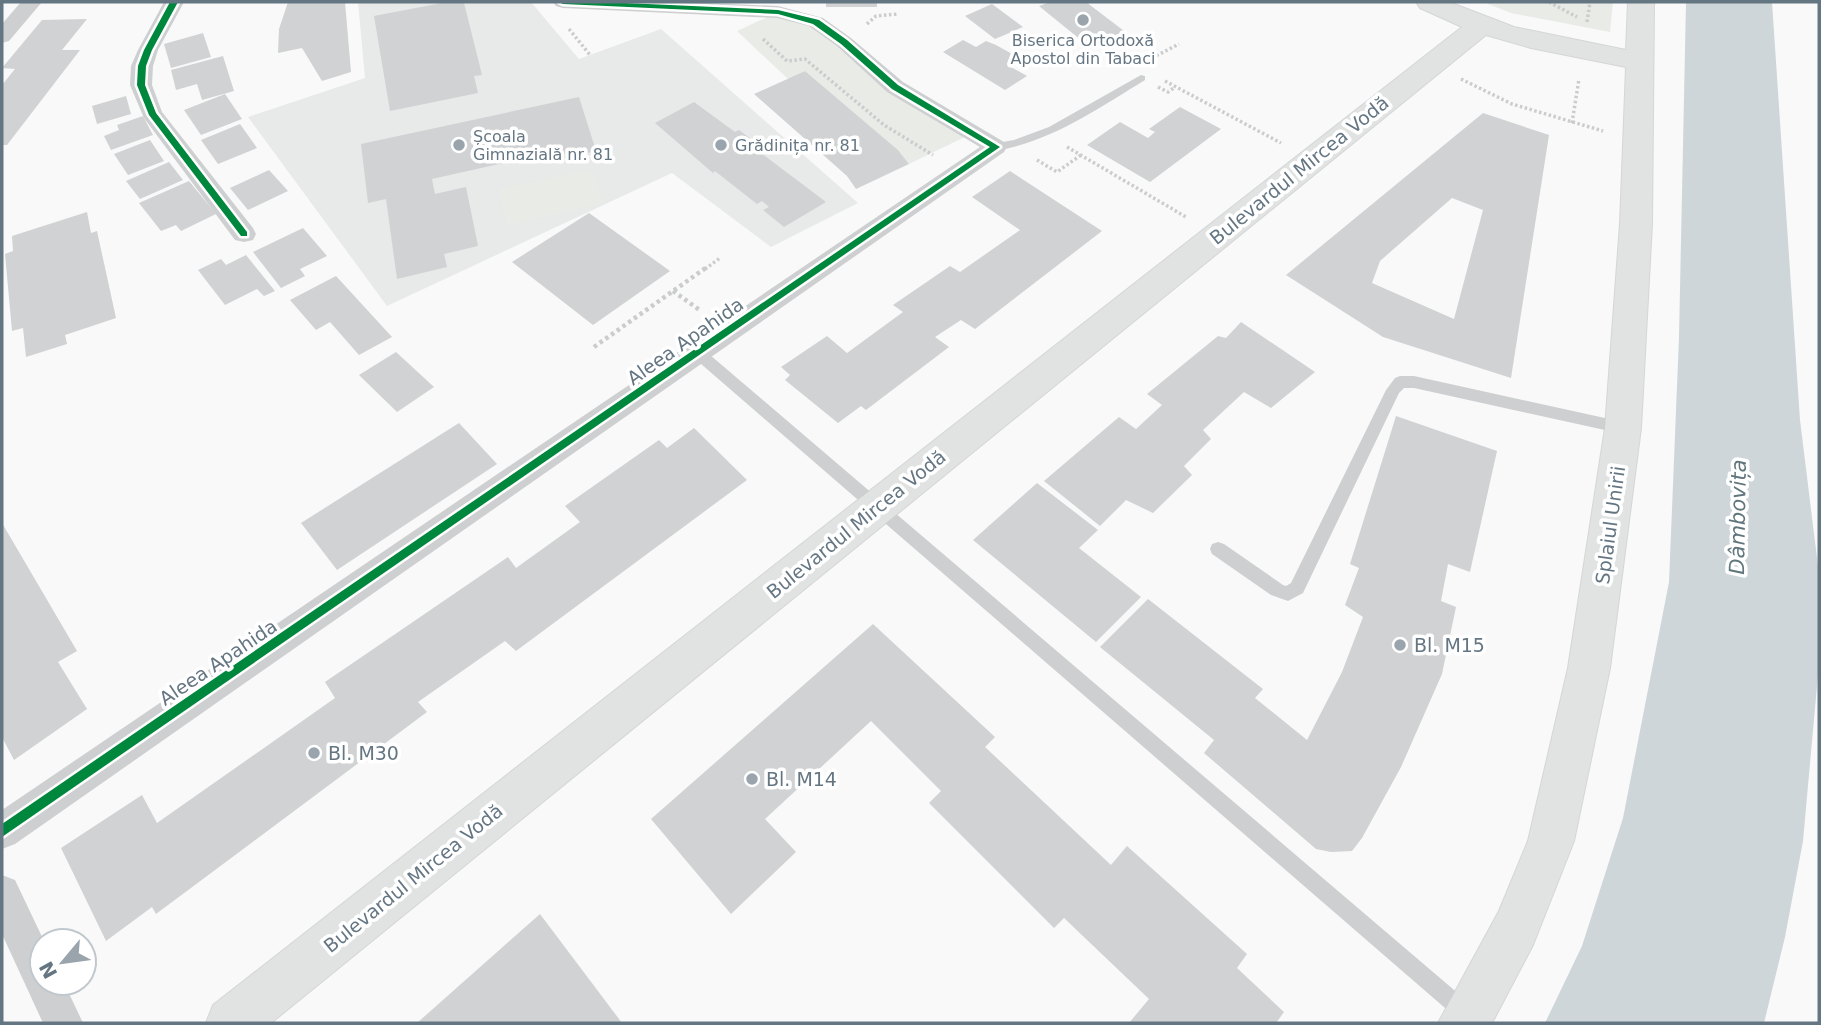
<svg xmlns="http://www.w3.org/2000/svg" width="1821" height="1025" font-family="'DejaVu Sans',sans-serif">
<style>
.built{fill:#e8e9e9}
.green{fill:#e8ebe6}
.water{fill:#ced6d9}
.building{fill:#d0d2d3;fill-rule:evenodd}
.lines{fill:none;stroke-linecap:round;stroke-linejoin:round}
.secondary-casing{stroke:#d5d6d7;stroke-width:2}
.path-far1{stroke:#cbcccd;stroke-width:3.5;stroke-dasharray:2.5 2.5;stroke-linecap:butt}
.path{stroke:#cbcccd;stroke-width:4.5;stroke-dasharray:3.5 3.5;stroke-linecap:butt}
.lane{fill:#cecfd0;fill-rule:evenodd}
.street{fill:#cecfd0;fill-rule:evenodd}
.secondary{fill:#e1e2e2;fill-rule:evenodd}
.cycleway-casing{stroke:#fff;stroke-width:5}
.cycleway{fill:#00873e;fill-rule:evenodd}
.poi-dot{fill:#99a4ac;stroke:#fff;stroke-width:2.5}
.labels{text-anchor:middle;stroke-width:7;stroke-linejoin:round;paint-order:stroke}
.far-poi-label{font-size:16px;fill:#657683;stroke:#fff;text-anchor:start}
.street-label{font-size:19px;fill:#657683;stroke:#fff}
.poi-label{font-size:19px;fill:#657683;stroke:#fff;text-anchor:start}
.water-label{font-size:21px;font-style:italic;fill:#60757c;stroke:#fff}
</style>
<rect width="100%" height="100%" fill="#f9f9f9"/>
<polygon class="built" points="358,2 531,2 579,59 661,29 858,203 771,247 672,173 387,306 248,117 365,78"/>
<g class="green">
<polygon points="1483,2 1613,2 1610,32 1511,13"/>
<polygon points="778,12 799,16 973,133 909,164 898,150 805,71 788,79 737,31"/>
<polygon points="592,169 603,203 507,226 499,189"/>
</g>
<polygon class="water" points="1686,2 1772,2 1800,420 1818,566 1818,675 1803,841 1785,937 1764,1023 1545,1023 1582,946 1623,818 1669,582 1679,337"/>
<g class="building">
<polygon points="288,2 345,2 351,72 322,81 302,48 278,53 279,29"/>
<polygon points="447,2 464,3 482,75 474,76 478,93 390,111 374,16"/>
<rect x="826" y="2" width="51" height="5"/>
<polygon points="1051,2 1086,2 1128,34 1092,49 1039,6"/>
<polygon points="992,4 1023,27 995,39 965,16"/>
<polygon points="87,19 62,50 80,50 7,145 2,145 2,85 15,69 2,68 42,20"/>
<polygon points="203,33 211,57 171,68 164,44"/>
<polygon points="963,40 976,47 986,41 996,45 1023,60 1011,67 1027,76 1005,90 943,52"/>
<polygon points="223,56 234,91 202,100 197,84 176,90 171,70"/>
<polygon points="805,71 898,150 909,164 856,189 847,176 754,94"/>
<polygon points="225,94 242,119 201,135 184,110"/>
<polygon points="126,96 131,114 97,124 92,106"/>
<polygon points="579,97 596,151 558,160 556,151 432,179 435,194 466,187 478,246 444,254 447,267 397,279 386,199 368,203 361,144"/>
<polygon points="694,102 735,132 739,130 762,147 757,150 826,202 784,227 763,210 769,207 762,201 757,204 715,171 713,173 655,123"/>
<polygon points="1180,107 1221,129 1150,182 1087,145 1120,122 1148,138 1155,132 1149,129"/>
<path d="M1483 113 1549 135 1511 378 1383 337 1286 275ZM1452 198 1483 210 1454 319 1372 283 1380 261Z"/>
<polygon points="143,116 153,135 111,150 104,136 119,130 117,125"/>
<polygon points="240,124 257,148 218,164 201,140"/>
<polygon points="150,140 164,161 128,175 114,154"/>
<polygon points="169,162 183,180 140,199 126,181"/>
<polygon points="269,170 288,191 248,210 230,188"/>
<polygon points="1010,171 1102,231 975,329 961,320 935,337 949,347 866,410 861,406 838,423 785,380 790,375 781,367 827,336 847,353 903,312 893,305 950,266 960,272 1020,230 972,197"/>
<polygon points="189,181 216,214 181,231 176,225 161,231 139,203"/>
<polygon points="87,212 91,233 97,231 116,318 65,335 67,344 26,357 23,328 12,331 5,254 13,251 12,236"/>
<polygon points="589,213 670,271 593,325 512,262"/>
<polygon points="303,228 327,256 300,269 305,276 281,288 253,252"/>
<polygon points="246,255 275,291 264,296 257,289 225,305 198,270 221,259 226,265"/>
<polygon points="336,276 392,337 359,355 330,322 316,330 290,300"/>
<polygon points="1241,322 1315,372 1271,408 1244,392 1203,430 1211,439 1184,466 1192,475 1153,513 1126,500 1100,526 1044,481 1119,417 1136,429 1162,405 1147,394 1218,336 1226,338"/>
<polygon points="396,352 434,387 397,412 359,375"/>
<polygon points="1396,416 1497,451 1470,572 1448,564 1441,601 1456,607 1442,674 1401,767 1362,838 1352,851 1331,852 1316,849 1204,753 1214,740 1100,647 1148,599 1263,689 1255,698 1307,740 1342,672 1363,617 1345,605 1359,568 1350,564"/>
<polygon points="459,423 497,464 337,570 301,523"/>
<polygon points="694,428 747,480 516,651 505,641 418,702 427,712 156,914 152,907 106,941 61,848 142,795 157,823 335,698 325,682 508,557 516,568 580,522 565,506 659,440 667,448"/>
<polygon points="1037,483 1098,530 1079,548 1141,597 1096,642 973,540"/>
<polygon points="2,523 77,651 58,662 87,709 14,760 2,737"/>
<polygon points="873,624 995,737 985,747 1111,865 1127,846 1247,954 1237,968 1284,1012 1276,1023 1129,1023 1149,999 1064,918 1054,928 929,803 941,791 871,721 765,819 796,852 731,914 651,819"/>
<polygon points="540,914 622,1023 417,1023"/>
</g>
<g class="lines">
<g class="secondary-casing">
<polygon id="secondary" points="1416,2 1449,2 1514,27 1626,50 1628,2 1654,2 1652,224 1641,428 1610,668 1574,841 1533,945 1492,1023 1438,1023 1499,911 1528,841 1568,668 1605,428 1620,224 1626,67 1531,48 1486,35 271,1023 206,1023 213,1005 1462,27 1420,8"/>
</g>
<g class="path-far1">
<polyline points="1549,2 1577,17"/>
<polyline points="1587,22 1590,2"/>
<polyline points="867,24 876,16 898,14"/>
<polyline points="569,29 590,55"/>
<polyline points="763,39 787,61 805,59 884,125 933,155"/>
<polyline points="1152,58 1179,44"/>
<polyline points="1461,79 1512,104 1603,131"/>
<polyline points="1165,81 1281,143"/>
<polyline points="1158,87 1168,92 1175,87"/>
<polyline points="1572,123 1579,79"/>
<polyline points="1067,147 1186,217"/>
<polyline points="1037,160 1057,172 1081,155"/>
<polyline points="705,269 720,258"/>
</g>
<g class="path">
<polyline points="673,291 701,311"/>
<polyline points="594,347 707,267"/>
</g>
<g class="lane">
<path d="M1141 75 1145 76V80C1096 110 1052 141 995 151L989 147 991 144 1014 140 1049 127Z"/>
<polygon points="698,348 703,349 1474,1007 1477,1014 1474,1021 1460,1021 693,357 691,353 693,349"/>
<polygon points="1400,376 1414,376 1623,422 1630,428 1623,434 1414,388 1404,388 1399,393 1303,593 1288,601 1271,595 1212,554 1210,549 1212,544 1218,542 1224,544 1283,585 1286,586 1291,583 1386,390 1395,378"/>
</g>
<g class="street">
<polygon points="21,2 42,2 9,41 2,43 2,24"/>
<polygon points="164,2 184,2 158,50 153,66 152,85 162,112 253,228 256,234 253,240 244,242 235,240 144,118 130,85 131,66 138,50"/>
<polygon points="553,2 688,2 778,6 823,18 851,38 903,82 1004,142 1007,147 1004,152 15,844 2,849 2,810 980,147 887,92 837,46 809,26 777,18 563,8 556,6"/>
<polygon points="2,875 15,880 44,941 42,941 42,983 64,983 83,1023 43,1023 2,934"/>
</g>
<use href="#secondary" class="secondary"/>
<g class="cycleway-casing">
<g id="cycleway">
<polygon points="170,2 178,2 152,50 146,66 145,85 156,113 247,232 247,236 241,236 149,115 137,85 138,66 144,50"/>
<polygon points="559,2 603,2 778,10 819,20 847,40 898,85 1000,147 2,837 2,824 990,147 892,89 841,44 813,24 778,14 563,4"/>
</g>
</g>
<use href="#cycleway" class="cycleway"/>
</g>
<g class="poi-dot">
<circle cx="1083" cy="20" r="7"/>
<circle cx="459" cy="145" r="7"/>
<circle cx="721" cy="145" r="7"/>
<circle cx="1400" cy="645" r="7"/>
<circle cx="314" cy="753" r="7"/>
<circle cx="752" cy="779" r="7"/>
</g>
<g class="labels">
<g class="far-poi-label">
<text x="1083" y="46" text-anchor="middle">Biserica Ortodoxă<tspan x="1083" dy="18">Apostol din Tabaci</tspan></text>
<text x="473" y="142">Școala<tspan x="473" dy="18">Gimnazială nr. 81</tspan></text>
<text x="735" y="151">Grădinița nr. 81</text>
</g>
<g class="street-label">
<text transform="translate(1299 170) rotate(-39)" y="7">Bulevardul Mircea Vodă</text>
<text transform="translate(685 341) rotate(-35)" y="7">Aleea Apahida</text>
<text transform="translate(856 524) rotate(-39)" y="7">Bulevardul Mircea Vodă</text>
<text transform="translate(1610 525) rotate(-82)" y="7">Splaiul Unirii</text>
<text transform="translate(218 662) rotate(-34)" y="7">Aleea Apahida</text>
<text transform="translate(413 878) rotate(-39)" y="7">Bulevardul Mircea Vodă</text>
</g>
<g class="poi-label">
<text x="1414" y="652">Bl. M15</text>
<text x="328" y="760">Bl. M30</text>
<text x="766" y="786">Bl. M14</text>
</g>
<g class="water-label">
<text transform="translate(1738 517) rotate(-89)" y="7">Dâmbovița</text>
</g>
</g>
<rect width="1821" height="1025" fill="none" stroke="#657683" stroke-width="7"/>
<g transform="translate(63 962) rotate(241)"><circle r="33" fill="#ffffff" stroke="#c1c8cd" stroke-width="2"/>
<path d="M0-5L12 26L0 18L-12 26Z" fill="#99a4ac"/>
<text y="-10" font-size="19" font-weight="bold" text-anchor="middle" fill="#657683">N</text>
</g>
</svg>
